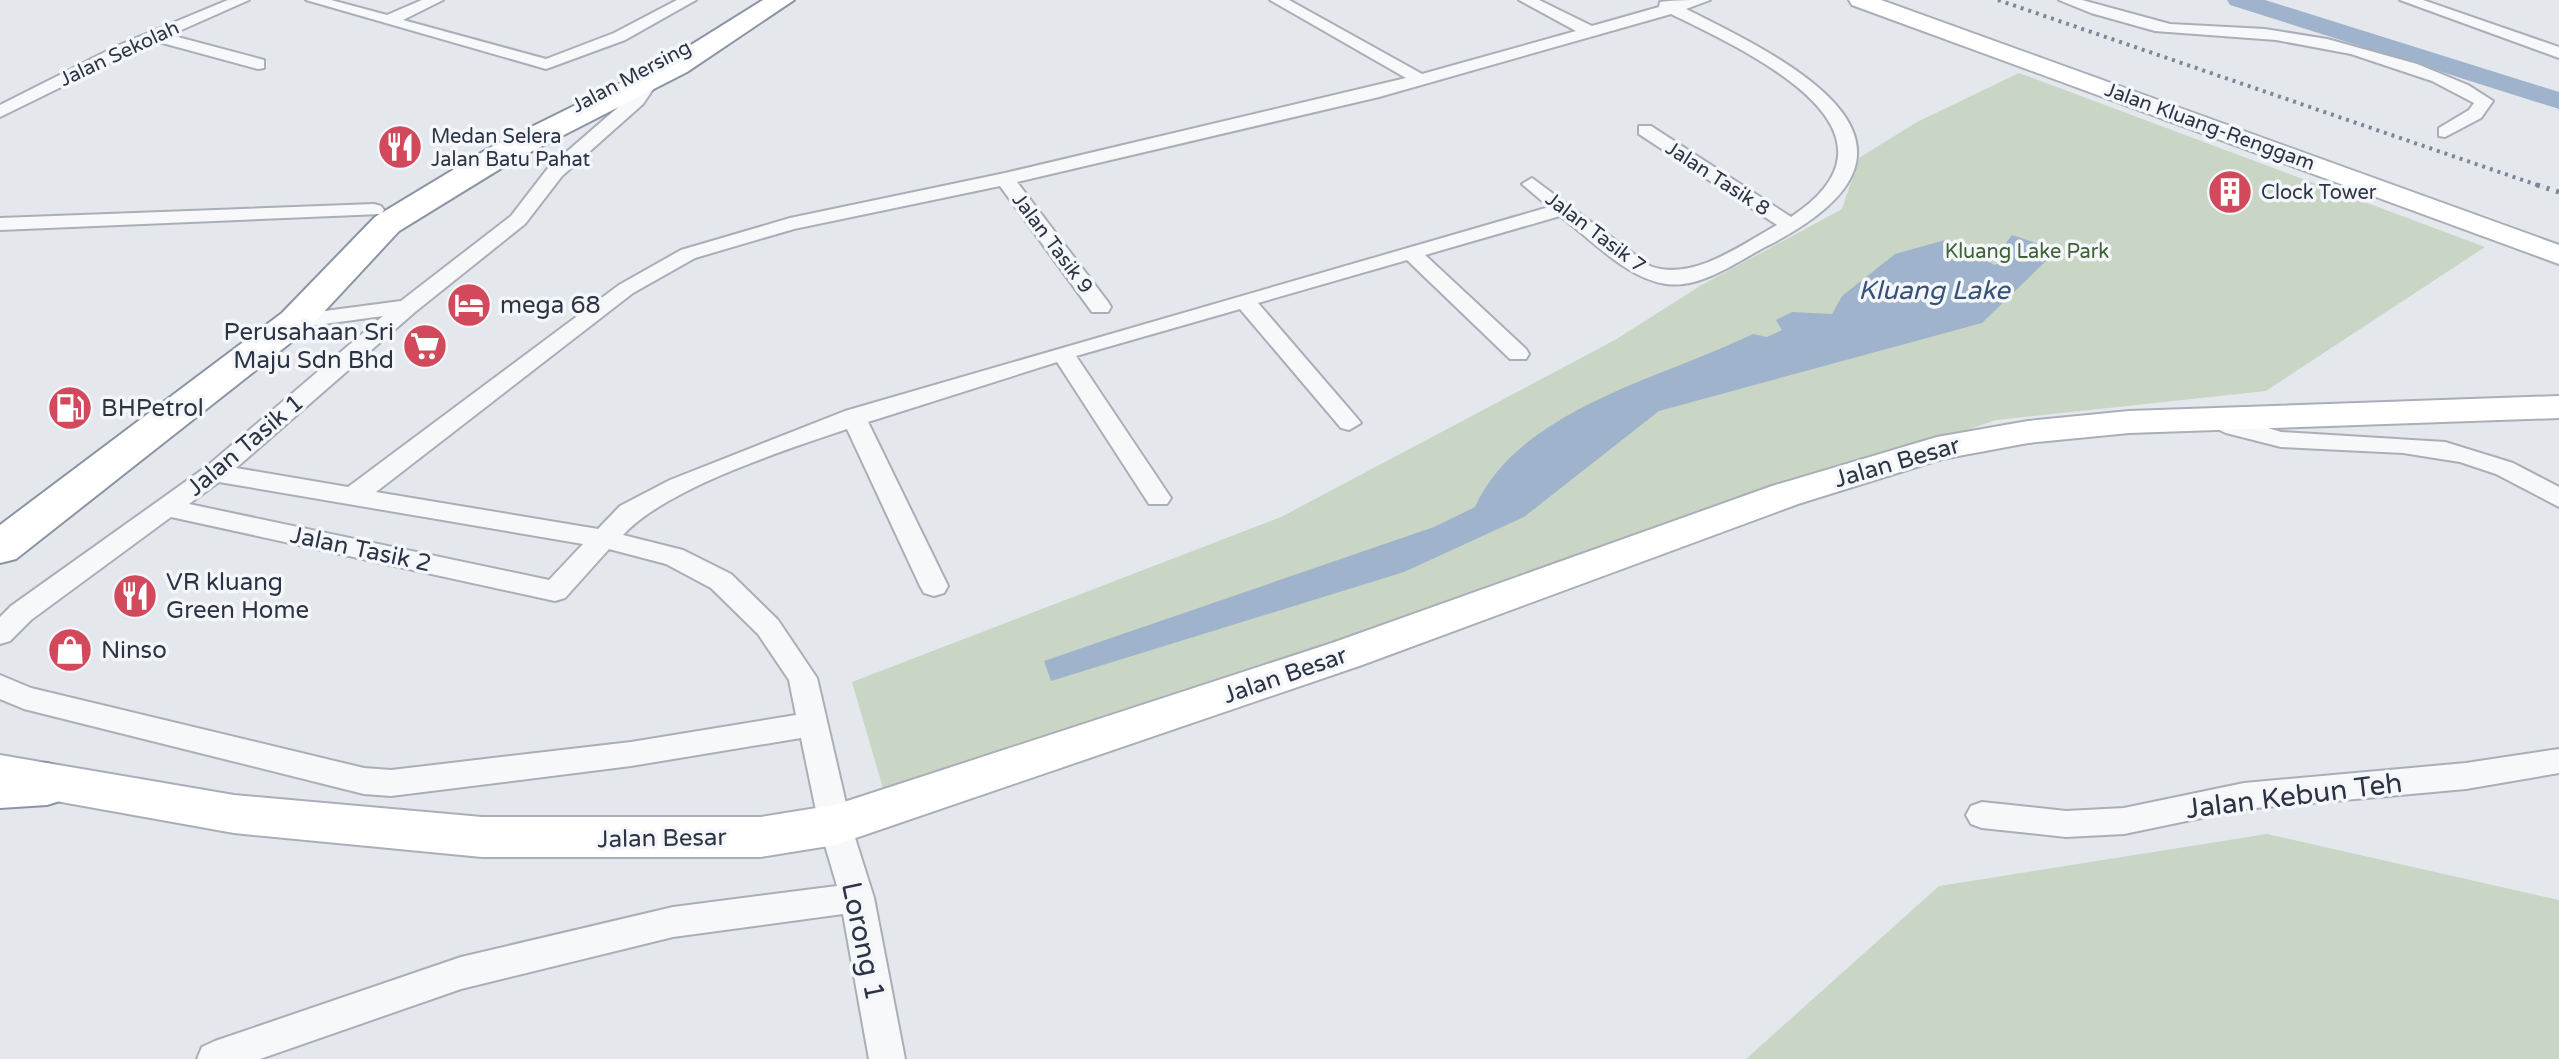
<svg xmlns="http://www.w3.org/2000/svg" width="2559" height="1059" font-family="'Varela Round',sans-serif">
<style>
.green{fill:#c9d6c5}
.water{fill:#9fb4cc}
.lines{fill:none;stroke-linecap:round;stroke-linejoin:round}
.river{fill:#9fb4cc;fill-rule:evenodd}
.minor-casing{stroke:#a9aeb7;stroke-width:4}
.secondary-casing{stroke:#a9aeb7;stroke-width:4}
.trunk-casing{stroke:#8b94a3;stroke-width:4}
.minor{fill:#f7f8fa;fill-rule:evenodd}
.secondary{fill:#fff;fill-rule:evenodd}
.trunk{fill:#fff;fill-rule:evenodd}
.rail-far1{stroke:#7d8696;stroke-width:4;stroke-dasharray:3 5;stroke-linecap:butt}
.rail{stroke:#7d8696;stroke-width:5;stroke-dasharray:3 7;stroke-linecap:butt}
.labels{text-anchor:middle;stroke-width:7;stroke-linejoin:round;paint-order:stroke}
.far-street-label{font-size:20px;fill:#2b3445;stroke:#f4f6f9}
.far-poi-label{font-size:20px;fill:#2b3445;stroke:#f4f6f9;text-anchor:start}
.far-park-label{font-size:20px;fill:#3f6138;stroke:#f4f6f9}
.poi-label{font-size:24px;fill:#2b3445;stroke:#f4f6f9;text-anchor:start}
.street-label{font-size:24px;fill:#2b3445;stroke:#f4f6f9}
.water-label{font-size:26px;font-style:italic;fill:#34527a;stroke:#f4f6f9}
.near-street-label{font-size:28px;fill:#2b3445;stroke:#f4f6f9}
</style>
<rect width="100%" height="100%" fill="#e4e7ec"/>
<g class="green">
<polygon points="2019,73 2485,247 2266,391 1996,420 887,802 852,682 1281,517 1615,340 1700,286 1842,209 1859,158 1917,122"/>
<polygon points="2267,834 2559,900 2559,1059 1746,1059 1939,886"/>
</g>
<path class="water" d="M2012 235 2054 249 2046 261 1982 323 1659 411 1524 517 1404 572 1051 681 1044 661 1434 527 1475 507C1519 409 1663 378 1753 334L1767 337 1782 330 1776 320 1792 312 1832 314 1842 296 1895 254 1945 240 1995 265 2005 259 1999 252Z"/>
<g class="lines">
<polygon class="river" points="2227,0 2265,0 2559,92 2559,109 2230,5"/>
<g class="minor-casing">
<g id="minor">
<polygon points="228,0 249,0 170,35 264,60 264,68 258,69 155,41 0,117 0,105 117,46"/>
<polygon points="306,0 331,0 387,15 422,0 443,0 403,20 546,59 614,33 677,0 696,0 625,40 546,69"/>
<path d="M1270 0H1289L1422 74 1576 31 1519 0H1539L1592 26 1659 7 1660 2C1675 0 1693 0 1710 0L1686 9C1800 65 1960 148 1767 246 1738 261 1701 289 1666 284 1626 278 1592 240 1560 216L1425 255 1526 349 1529 354 1526 359H1510L1407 260 1258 303 1357 418 1361 423 1349 430 1341 428 1240 309 1076 356 1171 498 1167 504H1149L1057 362 868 422 948 586 944 593 934 596 924 593 920 586 847 429C785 450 666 488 623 535L683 550 731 574 778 620 817 678 851 825 874 898 905 1059H869L843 914 673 937 461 989 260 1059H197L202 1047 215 1041 461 957 673 907 837 886 819 825 801 738 631 766 391 796 364 794 24 709 0 699V675L31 688 364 768 391 770 631 742 796 715 789 680 758 634 711 588 666 564 609 549 565 598 555 601 171 517 31 620 10 641 0 644V617L11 606 206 467 383 316 295 328 284 321 287 316 401 301 511 216 548 168 631 96 646 75H658L660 79 643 104 562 176 525 224 415 312 236 468 348 487 619 285 681 250 790 218 1005 173 1406 78ZM1671 14C1744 50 1923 130 1791 217L1651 126H1639V134L1777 225C1741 245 1692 282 1650 266L1532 178 1522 184 1549 207 845 411 670 480 620 506 598 529 376 492 633 293 695 258 794 229 1000 186 1092 312H1108L1111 307 1108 302 1017 182 1379 97ZM219 482 583 544 549 580 189 504Z"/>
<polygon points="2059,0 2082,0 2170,24 2265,29 2327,39 2417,64 2468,85 2493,101 2481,118 2445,137 2439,136 2439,128 2469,110 2474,103 2432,81 2351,54 2276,40 2155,31 2091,13"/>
<polygon points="2400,0 2423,0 2559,47 2559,58"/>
<polygon points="374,204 381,206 384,210 381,214 0,230 0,218"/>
<polygon points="2210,410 2281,432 2445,442 2513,463 2559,487 2559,507 2496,474 2460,462 2403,453 2281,447 2226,433 2202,422 2198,417"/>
<polygon points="2559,749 2559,773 2466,789 2244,809 2124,834 2066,837 1982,828 1971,824 1966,815 1971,806 1982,802 2066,811 2124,808 2244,783 2466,763"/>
</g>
</g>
<g class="secondary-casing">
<g id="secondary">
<polygon points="1849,0 1881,0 2559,245 2559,264 1852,5"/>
<polygon points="2559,396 2559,418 2129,433 2028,443 1942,459 1798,504 1362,665 835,845 761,857 482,857 234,833 0,791 0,755 234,795 482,817 761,817 835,805 1332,643 1772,486 1937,437 2028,421 2129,411"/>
</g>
</g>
<g class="trunk-casing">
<g id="trunk">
<polygon points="763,0 794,0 687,72 513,161 399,231 308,329 16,559 0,563 0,525 282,313 375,217 491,147 667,60"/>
<polygon points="47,763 66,769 73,784 66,799 47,805 0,808 0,764"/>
</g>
</g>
<use href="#minor" class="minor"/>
<use href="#secondary" class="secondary"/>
<use href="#trunk" class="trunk"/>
<polyline class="rail-far1" points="1998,0 2543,187"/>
<polyline class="rail" points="2537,185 2559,192"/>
</g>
<defs>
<g id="restaurant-disc" transform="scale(2.3)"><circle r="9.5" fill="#d1495b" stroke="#f4f6f9"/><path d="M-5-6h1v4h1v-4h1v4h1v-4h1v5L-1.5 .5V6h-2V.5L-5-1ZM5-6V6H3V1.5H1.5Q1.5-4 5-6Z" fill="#fff"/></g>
<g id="building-disc" transform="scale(2.3)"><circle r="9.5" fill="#d1495b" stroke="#f4f6f9"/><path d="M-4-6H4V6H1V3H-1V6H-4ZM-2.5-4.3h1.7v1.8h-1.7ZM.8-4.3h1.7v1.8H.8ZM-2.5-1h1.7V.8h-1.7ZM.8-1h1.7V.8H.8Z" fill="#fff"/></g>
<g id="hotel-disc" transform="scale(2.3)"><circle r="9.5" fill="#d1495b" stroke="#f4f6f9"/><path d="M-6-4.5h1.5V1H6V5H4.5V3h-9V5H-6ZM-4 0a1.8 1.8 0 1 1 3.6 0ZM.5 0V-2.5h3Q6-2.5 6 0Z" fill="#fff"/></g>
<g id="supermarket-disc" transform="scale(2.3)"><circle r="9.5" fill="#d1495b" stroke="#f4f6f9"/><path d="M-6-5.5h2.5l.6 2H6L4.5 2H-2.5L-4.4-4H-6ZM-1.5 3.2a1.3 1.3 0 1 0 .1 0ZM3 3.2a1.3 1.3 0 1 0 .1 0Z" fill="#fff"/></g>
<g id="fuel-disc" transform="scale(2.3)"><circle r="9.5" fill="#d1495b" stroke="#f4f6f9"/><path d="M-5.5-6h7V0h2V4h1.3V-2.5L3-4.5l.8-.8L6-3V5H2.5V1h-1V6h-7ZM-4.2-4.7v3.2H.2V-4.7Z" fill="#fff"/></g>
<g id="shop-disc" transform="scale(2.3)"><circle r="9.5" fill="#d1495b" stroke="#f4f6f9"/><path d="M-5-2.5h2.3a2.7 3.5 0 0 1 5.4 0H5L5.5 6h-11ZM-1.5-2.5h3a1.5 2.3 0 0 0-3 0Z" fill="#fff"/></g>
</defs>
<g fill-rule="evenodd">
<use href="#restaurant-disc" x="400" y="147"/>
<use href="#building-disc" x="2230" y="192"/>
<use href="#hotel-disc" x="469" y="305"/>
<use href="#supermarket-disc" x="425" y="346"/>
<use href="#fuel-disc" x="70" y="408"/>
<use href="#restaurant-disc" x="135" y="596"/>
<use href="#shop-disc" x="70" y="650"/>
</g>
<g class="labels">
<g class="far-street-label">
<text transform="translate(119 53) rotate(-25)" y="7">Jalan Sekolah</text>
<text transform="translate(631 76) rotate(-28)" y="7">Jalan Mersing</text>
<text transform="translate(2210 126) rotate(20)" y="7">Jalan Kluang-Renggam</text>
<text transform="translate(1718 178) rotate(33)" y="7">Jalan Tasik 8</text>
<text transform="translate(1596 232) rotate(37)" y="7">Jalan Tasik 7</text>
<text transform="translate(1053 243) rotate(53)" y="7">Jalan Tasik 9</text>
</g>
<g class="far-poi-label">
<text x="431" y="143">Medan Selera<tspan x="431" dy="23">Jalan Batu Pahat</tspan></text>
<text x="2261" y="199">Clock Tower</text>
</g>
<g class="far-park-label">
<text x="2027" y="258">Kluang Lake Park</text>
</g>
<g class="poi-label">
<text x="500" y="313">mega 68</text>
<text x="394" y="340" text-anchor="end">Perusahaan Sri<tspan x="394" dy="28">Maju Sdn Bhd</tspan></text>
<text x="101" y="416">BHPetrol</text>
<text x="166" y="590">VR kluang<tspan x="166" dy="28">Green Home</tspan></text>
<text x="101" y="658">Ninso</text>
</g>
<g class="street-label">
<text transform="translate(245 445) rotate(-40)" y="8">Jalan Tasik 1</text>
<text transform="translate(1897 462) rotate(-16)" y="8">Jalan Besar</text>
<text transform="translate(361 549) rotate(12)" y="8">Jalan Tasik 2</text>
<text transform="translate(1285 675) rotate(-19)" y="8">Jalan Besar</text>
<text transform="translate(662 838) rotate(-1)" y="8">Jalan Besar</text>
</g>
<g class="water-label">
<text x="1934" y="299">Kluang Lake</text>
</g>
<g class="near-street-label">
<text transform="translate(2294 795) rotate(-7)" y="10">Jalan Kebun Teh</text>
<text transform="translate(864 941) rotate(78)" y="10">Lorong 1</text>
</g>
</g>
</svg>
